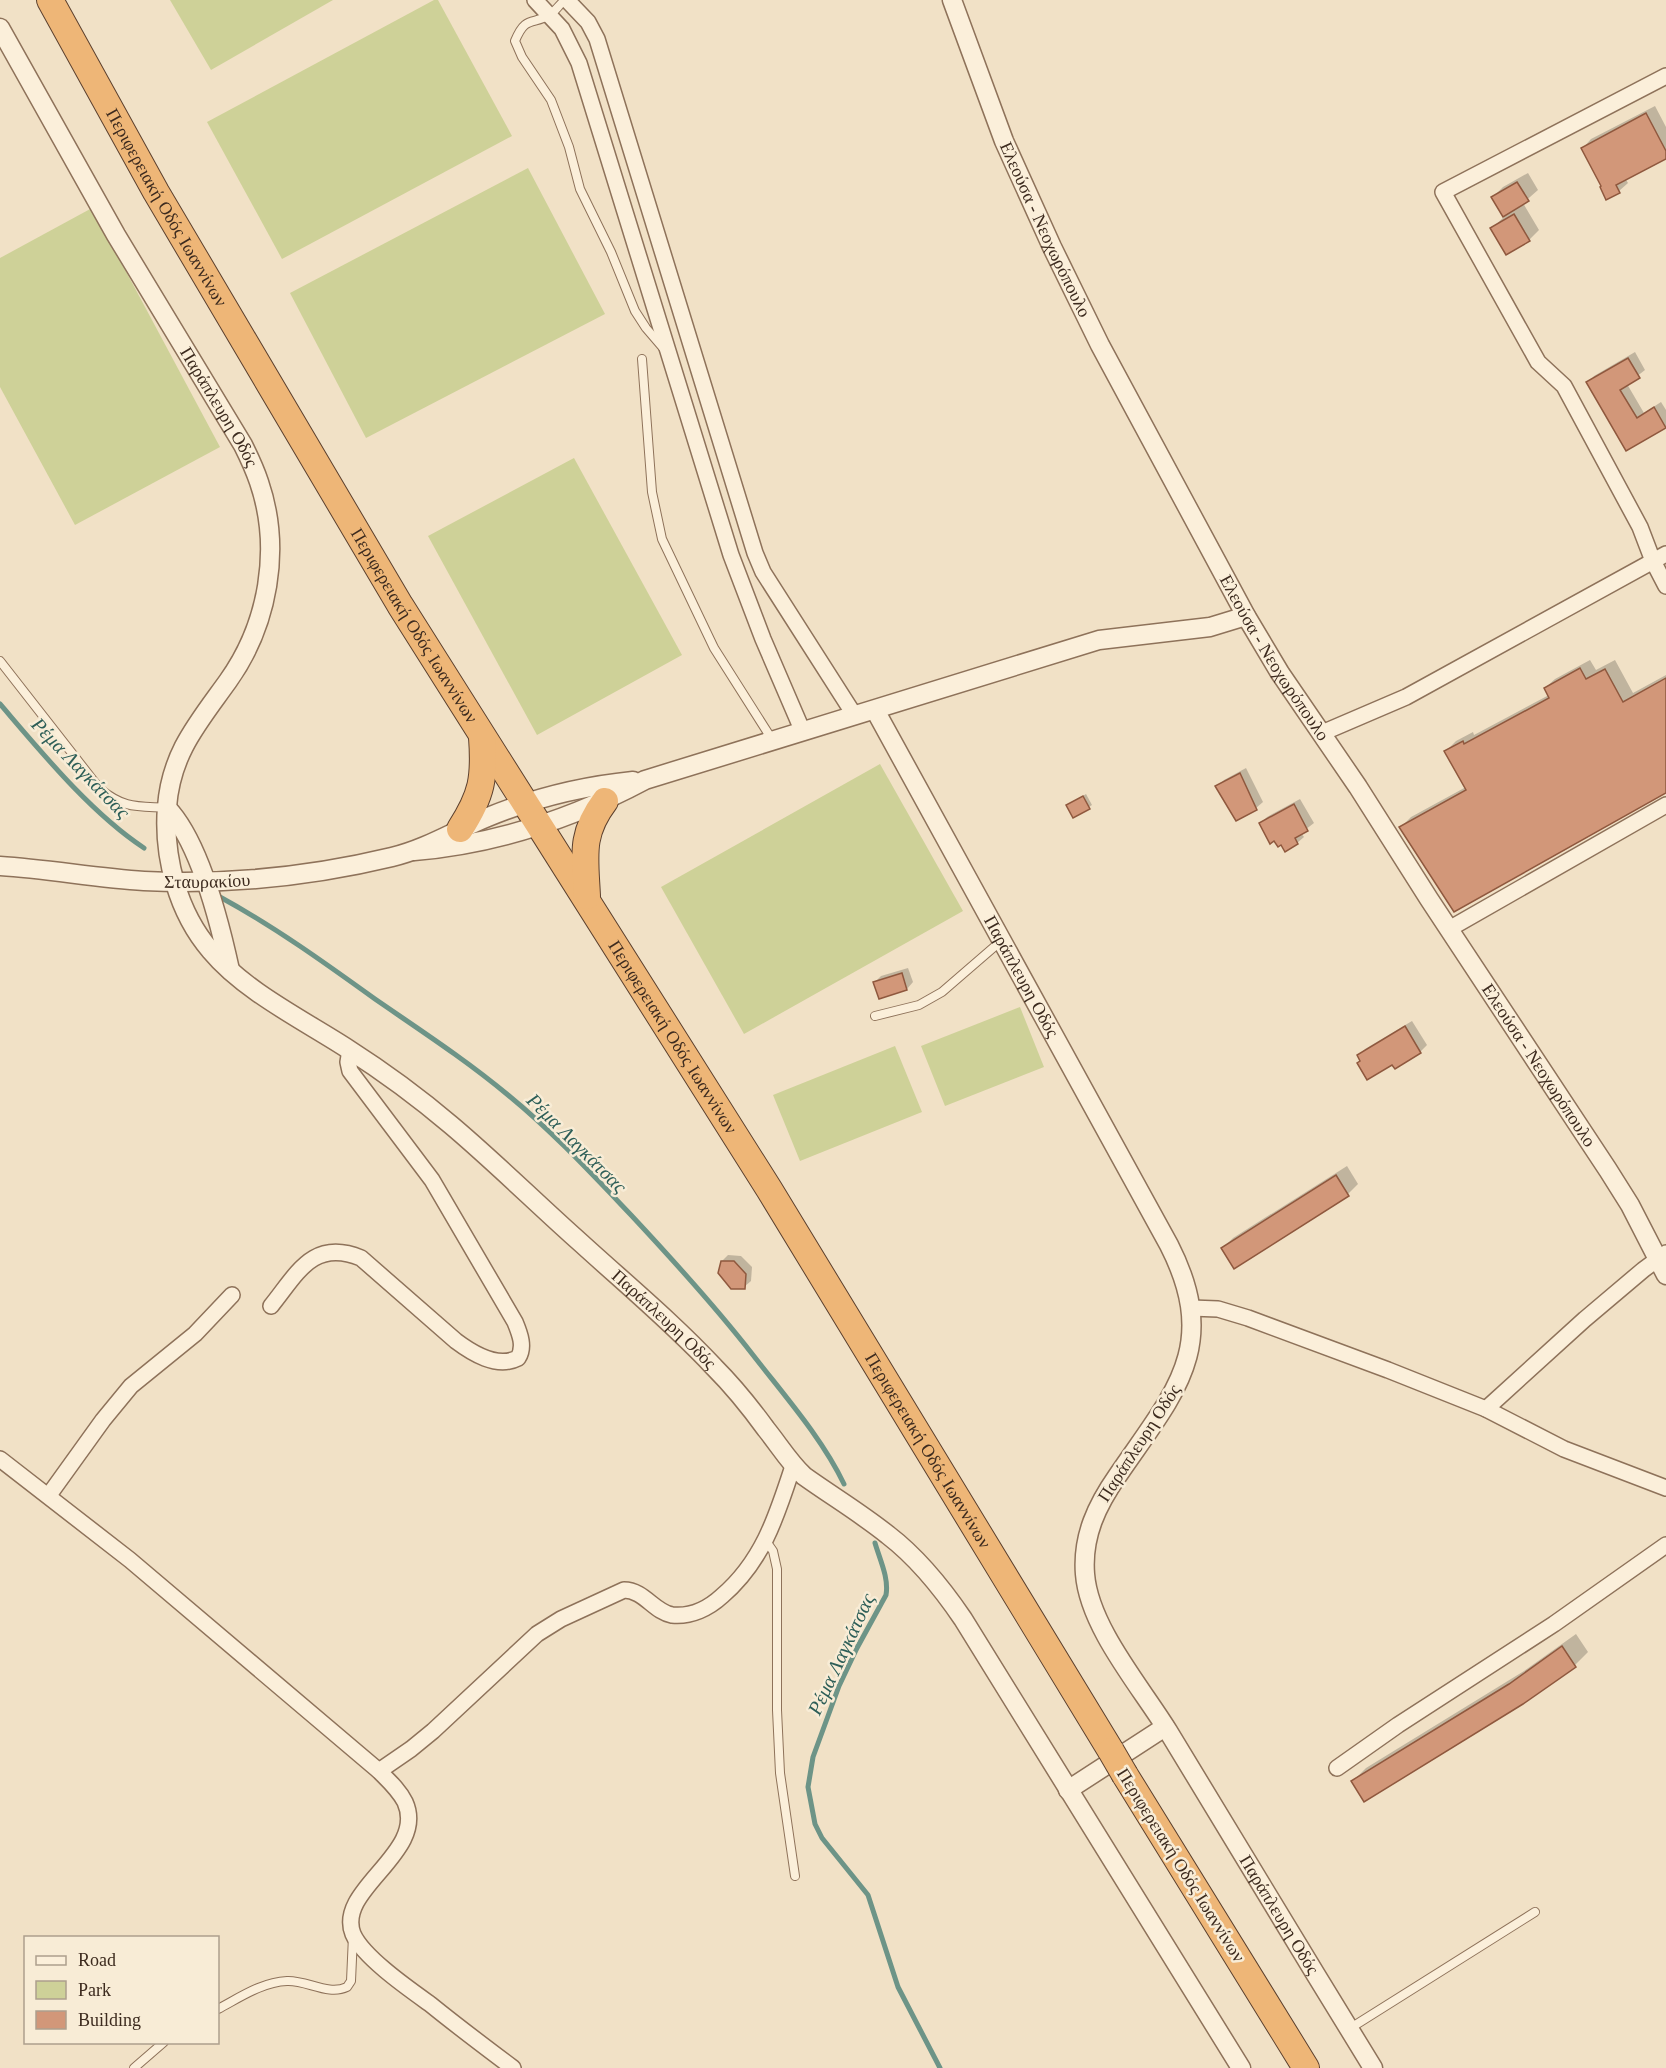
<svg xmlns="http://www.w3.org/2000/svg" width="1666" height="2068" font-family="'Times New Roman',serif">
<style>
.green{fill:#ced198}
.shadow{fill:#0003}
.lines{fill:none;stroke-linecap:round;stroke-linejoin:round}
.stream{stroke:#6d9487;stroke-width:5}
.building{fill:#d29779;stroke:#8f583e;stroke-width:1.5}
.service-casing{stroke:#8e725a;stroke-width:10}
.minor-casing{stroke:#8e725a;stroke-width:18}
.tertiary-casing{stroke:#8e725a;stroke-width:21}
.trunk-casing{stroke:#5c402e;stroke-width:28}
.service{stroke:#fbefda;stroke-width:8}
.minor{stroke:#fbefda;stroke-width:15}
.tertiary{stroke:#fbefda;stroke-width:18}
.trunk{stroke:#eeb677;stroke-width:26}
.trunk-bridge-casing{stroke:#5c402e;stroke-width:28;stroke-linecap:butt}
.trunk-bridge{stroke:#eeb677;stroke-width:26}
.labels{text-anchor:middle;stroke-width:5;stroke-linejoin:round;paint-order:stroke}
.street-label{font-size:18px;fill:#3d2b1f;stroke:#f8ecd6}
.water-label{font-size:20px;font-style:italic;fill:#2d5e57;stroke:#f8ecd6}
</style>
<rect width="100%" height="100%" fill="#f1e1c6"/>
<g class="green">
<polygon points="170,0 333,0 211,70"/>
<polygon points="434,0 438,0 512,136 282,259 207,122"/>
<polygon points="528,168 605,314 366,438 290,293"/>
<polygon points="92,208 220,447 75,525 0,387 0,258"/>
<polygon points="574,458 682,655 537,735 428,536"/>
<polygon points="880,764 963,911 744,1034 661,887"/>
<polygon points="1020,1007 1044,1067 945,1106 921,1046"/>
<polygon points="895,1046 922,1112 800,1161 773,1095"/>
</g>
<g class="shadow">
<polygon points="1655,106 1666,127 1666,158 1625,178 1628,183 1619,191 1607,198 1603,186 1583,148 1591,139"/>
<polygon points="1528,173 1538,190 1523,203 1539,230 1529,240 1492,228 1504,217 1493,197 1503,187"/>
<polygon points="1635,352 1645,370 1627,384 1644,413 1661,402 1666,410 1666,426 1626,449 1588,383 1594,376"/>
<polygon points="1590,660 1596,670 1615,660 1633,693 1666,675 1666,791 1401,827 1411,817 1466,787 1446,751 1456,741 1473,732 1474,735 1549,695 1545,688 1555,679"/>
<polygon points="1246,768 1263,802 1256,808 1236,819 1217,787 1224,780"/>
<polygon points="1086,794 1092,805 1074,816 1068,805"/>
<polygon points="1300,799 1314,823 1301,833 1304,837 1297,843 1282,843 1275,839 1261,823 1267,817"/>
<polygon points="908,968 913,982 907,989 880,997 875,982 881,976"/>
<polygon points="1412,1021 1427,1045 1420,1052 1395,1067 1392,1063 1359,1056 1365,1049"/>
<polygon points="1347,1166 1358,1184 1348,1194 1235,1267 1223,1248 1233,1238"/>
<polygon points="728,1255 741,1256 752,1267 751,1281 744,1287 722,1261"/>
<polygon points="1576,1634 1588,1652 1575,1665 1353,1781 1366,1768 1524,1671"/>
</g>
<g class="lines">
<g class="stream">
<path d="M0 704C42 753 91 813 144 848"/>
<path d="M220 897C275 927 325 963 375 999 420 1030 466 1060 508 1095 552 1131 591 1173 631 1215 673 1260 715 1306 753 1355 784 1395 822 1438 844 1484"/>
<path d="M875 1543C880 1560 889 1578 886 1595L857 1648 839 1686 813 1757 808 1787 815 1824 822 1838 868 1895 898 1987 940 2068"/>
</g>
</g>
<g class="building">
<polygon points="1646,113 1666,151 1666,159 1616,185 1620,193 1606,200 1600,187 1601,186 1581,148"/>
<polygon points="1517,182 1529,201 1503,217 1491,197"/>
<polygon points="1514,214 1530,241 1506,255 1490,228"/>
<polygon points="1628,358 1640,378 1620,390 1637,418 1654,407 1666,428 1626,451 1586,382"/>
<polygon points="1580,668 1586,679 1605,669 1623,702 1666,678 1666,793 1454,912 1399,827 1466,790 1444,751 1463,741 1464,744 1549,698 1544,688"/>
<polygon points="1240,773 1257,810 1236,821 1215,786"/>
<polygon points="1083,796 1090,809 1073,818 1066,805"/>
<polygon points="1294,804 1308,831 1295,838 1298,844 1285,852 1281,845 1278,847 1274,841 1270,844 1259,823"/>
<polygon points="902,973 907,990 879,999 873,982"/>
<polygon points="1405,1026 1421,1053 1395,1069 1392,1065 1367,1080 1357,1063 1360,1061 1357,1055"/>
<polygon points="1336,1175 1349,1196 1234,1269 1221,1248"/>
<polygon points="721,1261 734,1261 746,1274 745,1289 731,1289 718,1273"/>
<polygon points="1562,1646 1576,1667 1523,1704 1364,1802 1351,1781 1509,1684"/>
</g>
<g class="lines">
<g class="service-casing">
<g id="service">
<path d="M565 0C560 4 556 10 551 14 533 26 526 14 515 41L522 57 551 100 569 147 580 189 611 252 635 311 646 328 664 349"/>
<polyline points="642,359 652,492 662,539 714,648 773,741"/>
<path d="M0 661 100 789C125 809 137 806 167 808"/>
<polyline points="875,1016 919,1005 942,992 1001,941"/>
<polyline points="766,1541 773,1551 777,1569 777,1710 780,1773 795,1876"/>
<path d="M218 2009C239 1998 262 1982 287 1981 307 1980 328 1996 347 1987L351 1981 353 1936"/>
<polyline points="1349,2029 1535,1912"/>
<polyline points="134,2068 164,2042"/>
</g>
</g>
<g class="minor-casing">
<g id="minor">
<polyline points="535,0 562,29 579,63 731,555 763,639 803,732"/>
<polyline points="567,0 588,22 597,39 755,553 763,572 855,716"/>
<polyline points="1666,76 1443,192 1538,362 1564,386 1640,527 1653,561 1666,586"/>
<polyline points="1322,733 1406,697 1666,554"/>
<polyline points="1449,929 1666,805"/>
<path d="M271 1306C297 1274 313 1238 361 1258L456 1341C472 1353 497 1369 518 1358 525 1347 520 1334 515 1322L432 1180 350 1071 348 1062 350 1050"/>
<polyline points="1191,1308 1218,1309 1248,1318 1388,1370 1486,1409 1564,1449 1666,1488"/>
<polyline points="1486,1409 1585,1319 1643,1270 1666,1253"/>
<path d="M0 1459 130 1560 379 1771C389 1781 399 1790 405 1802 428 1853 335 1889 353 1934 363 1957 409 1989 430 2004 457 2026 485 2047 513 2068"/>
<polyline points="49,1495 103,1420 131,1386 195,1334 232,1295"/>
<polyline points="1337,1768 1398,1725 1554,1624 1666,1545"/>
<path d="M379 1771 411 1749 433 1731 537 1634 561 1619 624 1590C644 1590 654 1612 672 1615 691 1617 709 1608 722 1596 763 1561 777 1515 793 1466"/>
</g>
</g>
<g class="tertiary-casing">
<g id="tertiary">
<path id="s1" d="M952 0 1004 141 1052 247 1100 345 1246 616 1280 673 1358 787 1429 899 1608 1170 1630 1205 1666 1275"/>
<path id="s2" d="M0 28 116 235 243 445C249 457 255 470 259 482 282 549 268 625 228 681 198 723 171 753 167 807 163 857 178 913 211 951 244 991 305 1021 348 1049 384 1072 418 1097 451 1125 496 1163 537 1204 581 1243 626 1284 673 1323 714 1367 733 1386 750 1407 766 1429 779 1445 789 1462 804 1476 832 1496 862 1514 888 1535 918 1558 942 1588 963 1619L1241 2068"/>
<path id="s3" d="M875 710 1169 1245C1221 1347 1174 1393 1118 1475 1097 1505 1082 1536 1085 1574 1089 1627 1141 1687 1168 1731 1236 1843 1304 1956 1373 2068"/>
<path d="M167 808C199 841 220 924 230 970"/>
<path d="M414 851C496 844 572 819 645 780L1099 640 1210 627 1246 616"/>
<path id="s4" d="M0 866C48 869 96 878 144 881 230 885 309 877 392 857 426 849 456 830 488 817 534 798 584 786 633 781"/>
<polyline points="1068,1790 1165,1727"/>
</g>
</g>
<g class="trunk-casing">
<g id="trunk">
<path id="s5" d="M50 0 156 192 400 605 769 1189 1111 1751"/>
<path d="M460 829C482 795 485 778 482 737"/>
<path d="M587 896C585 856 580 834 605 801"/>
<polyline points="1125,1775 1306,2068"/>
</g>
</g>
<use href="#service" class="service"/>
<use href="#minor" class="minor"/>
<use href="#tertiary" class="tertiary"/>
<use href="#trunk" class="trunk"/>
<g class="trunk-bridge-casing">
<polyline id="trunk-bridge" points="1111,1751 1125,1775"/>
</g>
<use href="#trunk-bridge" class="trunk-bridge"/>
</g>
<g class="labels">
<g class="street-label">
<text dy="6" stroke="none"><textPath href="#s5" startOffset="238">Περιφερειακή Οδός Ιωαννίνων</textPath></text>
<text dy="6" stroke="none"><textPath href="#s1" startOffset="248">Ελεούσα - Νεοχωρόπουλο</textPath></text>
<text dy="6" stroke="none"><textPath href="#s2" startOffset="438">Παράπλευρη Οδός</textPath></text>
<text dy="6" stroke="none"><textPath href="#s5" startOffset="724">Περιφερειακή Οδός Ιωαννίνων</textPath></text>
<text dy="6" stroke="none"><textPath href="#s1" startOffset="734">Ελεούσα - Νεοχωρόπουλο</textPath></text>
<text dy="6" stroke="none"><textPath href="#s4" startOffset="208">Σταυρακίου</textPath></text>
<text dy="6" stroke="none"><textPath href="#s3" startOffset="304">Παράπλευρη Οδός</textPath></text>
<text dy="6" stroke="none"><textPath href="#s5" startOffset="1210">Περιφερειακή Οδός Ιωαννίνων</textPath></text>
<text dy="6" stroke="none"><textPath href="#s1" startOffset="1220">Ελεούσα - Νεοχωρόπουλο</textPath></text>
<text dy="6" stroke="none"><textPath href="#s2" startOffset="1614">Παράπλευρη Οδός</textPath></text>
<text transform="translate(1139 1443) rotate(-57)" y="6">Παράπλευρη Οδός</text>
<text dy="6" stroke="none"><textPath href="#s5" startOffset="1696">Περιφερειακή Οδός Ιωαννίνων</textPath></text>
<text transform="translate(1181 1865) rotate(58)" y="6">Περιφερειακή Οδός Ιωαννίνων</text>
<text dy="6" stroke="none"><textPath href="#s3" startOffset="1365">Παράπλευρη Οδός</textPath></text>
</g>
<g class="water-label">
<text transform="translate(81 768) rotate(46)" y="7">Ρέμα Λαγκάτσας</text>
<text transform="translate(577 1143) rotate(45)" y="7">Ρέμα Λαγκάτσας</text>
<text transform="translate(841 1654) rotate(-65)" y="7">Ρέμα Λαγκάτσας</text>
</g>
</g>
<rect x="24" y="1936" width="195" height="108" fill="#f8ecd6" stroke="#ad9f8d" stroke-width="1.5"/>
<rect x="36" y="1956" width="30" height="9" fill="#fbefda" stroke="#ad9f8d" stroke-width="1.5"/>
<text x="78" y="1966" font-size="18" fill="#3d2b1f">Road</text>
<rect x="36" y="1981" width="30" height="18" fill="#ced198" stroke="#ad9f8d" stroke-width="1.5"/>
<text x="78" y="1996" font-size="18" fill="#3d2b1f">Park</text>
<rect x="36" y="2011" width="30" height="18" fill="#d29779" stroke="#ad9f8d" stroke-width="1.5"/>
<text x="78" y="2026" font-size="18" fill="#3d2b1f">Building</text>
</svg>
